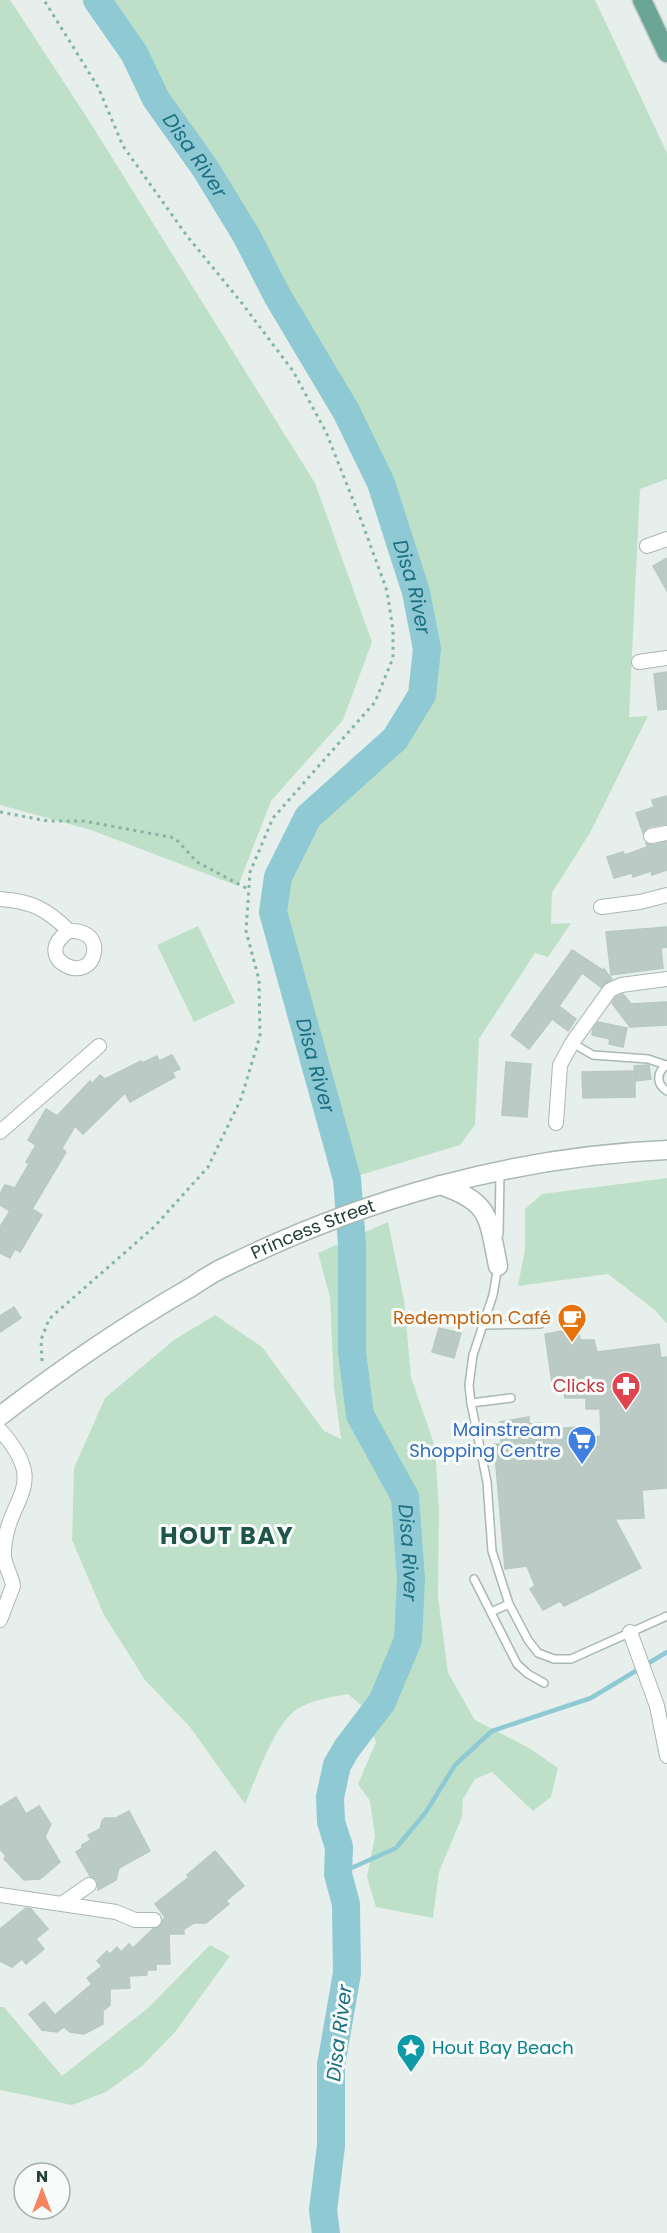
<svg xmlns="http://www.w3.org/2000/svg" width="667" height="2233" font-family="Poppins,sans-serif">
<style>
.green{fill:#bfe0c8}
.lines{fill:none;stroke-linecap:round;stroke-linejoin:round}
.stream{stroke:#8ec9d4;stroke-width:4.5}
.river{stroke:#8ec9d4;stroke-width:28}
.building{fill:#bbcac4;stroke:#b8c9c2;stroke-width:1.5}
.service-casing{stroke:#a8b8b2;stroke-width:10}
.minor-casing{stroke:#a8b8b2;stroke-width:16}
.tertiary-casing{stroke:#a8b8b2;stroke-width:21}
.primary-casing{stroke:#c2cac8;stroke-width:21}
.path{stroke:#86b3a5;stroke-width:3;stroke-dasharray:3 4.5;stroke-linecap:butt}
.service{stroke:#fff;stroke-width:7}
.minor{stroke:#fff;stroke-width:14}
.tertiary{stroke:#fff;stroke-width:18}
.primary{stroke:#6aa596;stroke-width:18}
.labels{text-anchor:middle;stroke-width:6;stroke-linejoin:round;paint-order:stroke}
.street-label{font-size:18px;fill:#24423a;stroke:#f7fbf9}
.food-label{font-size:18px;fill:#c56008;stroke:#f7fbf9;text-anchor:end}
.health-label{font-size:18px;fill:#be3a42;stroke:#f7fbf9;text-anchor:end}
.shop-label{font-size:18px;fill:#366cbe;stroke:#f7fbf9;text-anchor:end}
.culture-label{font-size:18px;fill:#0d838f;stroke:#f7fbf9;text-anchor:start}
.water-label{font-size:20px;font-style:italic;fill:#1c6f80;stroke:#f7fbf9}
.district-label{font-size:24px;font-weight:bold;letter-spacing:1.5px;fill:#1f5548;stroke:#f7fbf9}
</style>
<rect width="100%" height="100%" fill="#e6efeb"/>
<g class="green">
<polygon points="0,0 10,0 88,119 315,483 372,642 343,720 271,801 238,886 91,830 0,805"/>
<polygon points="97,0 595,0 667,153 667,479 640,489 629,717 648,716 591,831 552,893 551,924 571,923 548,957 535,953 479,1039 475,1125 460,1145 347,1179 273,912 278,877 308,817 395,739 422,695 427,649 416,592 381,483 346,411 278,297 246,235 205,168 156,99 134,53"/>
<polygon points="198,926 235,1003 194,1022 157,945"/>
<polygon points="667,1178 667,1324 655,1310 608,1274 518,1286 525,1249 525,1209 542,1194"/>
<path d="M388 1222 404 1300 411 1377 435 1447 439 1510 438 1597 448 1673 475 1720 529 1748 558 1768 551 1797 533 1811 492 1772 475 1779 463 1799 462 1817 439 1872 433 1918 376 1907 367 1877 375 1836 370 1801 358 1784 376 1742 363 1707 348 1694C331 1697 313 1700 299 1708 275 1721 256 1779 245 1804L190 1727 145 1680 104 1615 72 1540 74 1468 105 1398 174 1340 215 1315 262 1347 324 1431 341 1439 334 1387 330 1297 318 1253Z"/>
<polygon points="210,1945 230,1956 175,2032 142,2066 106,2092 72,2105 0,2090 0,2007 4,2007 62,2076 148,2008"/>
</g>
<g class="lines">
<polyline class="stream" points="338,1874 396,1848 426,1812 455,1765 492,1731 591,1698 667,1652"/>
<path class="river" id="s1" d="M97 0 134 53 156 99 205 168 246 235 278 297 346 411 381 483 416 592 427 649 422 695 395 739 308 817 278 877 273 912 347 1179 352 1244V1352L360 1415 405 1497 411 1579 408 1640 382 1702 347 1748 337 1765 330 1797 331 1822 339 1847 338 1874 346 1904 347 1973 331 2065V2146L323 2210 326 2233"/>
</g>
<g class="building">
<polygon points="667,558 667,591 653,566"/>
<polygon points="667,672 667,709 658,710 654,674"/>
<polygon points="667,796 667,824 649,827 643,833 636,813 654,807 652,800"/>
<polygon points="666,842 667,870 652,875 651,871 633,877 632,873 614,878 607,857 623,852 625,855 647,847 646,843 652,845"/>
<polygon points="667,927 667,947 661,948 663,968 611,975 606,932"/>
<polygon points="572,950 604,971 604,969 612,979 601,987 582,973 559,1006 576,1019 568,1031 552,1019 529,1049 511,1035"/>
<polygon points="623,994 631,1004 667,1002 667,1025 630,1027 612,1003 616,997"/>
<polygon points="598,1022 627,1028 623,1047 609,1044 610,1039 592,1035 593,1029"/>
<polygon points="172,1055 180,1069 172,1072 175,1077 130,1102 125,1093 83,1134 75,1126 62,1148 66,1152 32,1209 42,1215 20,1252 15,1249 10,1258 0,1253 0,1227 10,1211 0,1205 0,1194 5,1185 15,1188 29,1164 26,1162 36,1145 28,1140 46,1109 57,1116 90,1081 92,1084 100,1075 105,1079 141,1061 142,1063 157,1056 159,1061"/>
<polygon points="506,1062 531,1064 527,1117 502,1115"/>
<polygon points="649,1065 651,1079 636,1081 634,1066"/>
<polygon points="635,1071 635,1097 583,1098 582,1072"/>
<polygon points="14,1307 21,1318 0,1332 0,1316"/>
<polygon points="439,1328 461,1333 454,1358 432,1352"/>
<polygon points="578,1328 580,1340 594,1340 597,1352 659,1344 661,1358 667,1357 667,1488 642,1490 644,1518 615,1519 641,1568 564,1606 560,1601 543,1610 530,1589 535,1586 527,1566 505,1569 494,1444 501,1444 500,1422 529,1417 529,1424 541,1423 542,1430 576,1427 578,1438 601,1436 600,1409 586,1409 586,1398 565,1398 563,1381 552,1383 545,1334"/>
<polygon points="16,1797 26,1814 39,1806 51,1824 45,1837 60,1862 40,1879 24,1880 4,1859 6,1856 0,1849 0,1807"/>
<polygon points="129,1811 150,1851 119,1868 116,1880 98,1890 97,1880 90,1876 76,1852 82,1848 82,1845 91,1840 88,1835 100,1829 102,1821 105,1818 116,1818"/>
<polygon points="215,1851 244,1886 226,1901 229,1904 206,1923 194,1923 184,1929 184,1934 169,1934 170,1964 156,1964 156,1970 147,1970 147,1975 129,1976 130,1988 110,1989 110,2005 103,2011 103,2024 84,2034 70,2032 64,2027 57,2032 42,2030 29,2014 44,2002 55,2015 92,1984 87,1978 102,1966 97,1961 107,1951 110,1954 117,1947 121,1952 129,1944 133,1948 153,1929 159,1927 165,1917 155,1904 189,1877 187,1875"/>
<polygon points="26,1908 31,1909 48,1929 36,1939 44,1949 26,1964 22,1959 12,1967 0,1961 0,1929"/>
</g>
<g class="lines">
<g class="service-casing">
<g id="service">
<polyline points="572,1043 593,1055 648,1059 666,1065"/>
<path d="M667 1065C656 1072 656 1084 667 1091"/>
<polyline points="499,1234 500,1173"/>
<polyline points="498,1266 493,1295 473,1355 469,1385 471,1403 487,1482 492,1551 509,1604 528,1640 538,1653 554,1659 571,1659 667,1616"/>
<polyline points="485,1325 540,1324"/>
<polyline points="471,1403 511,1398"/>
<polyline points="474,1579 517,1664 528,1674 544,1683"/>
<polyline points="491,1612 509,1604"/>
</g>
</g>
<g class="minor-casing">
<g id="minor">
<polyline points="647,546 667,539"/>
<polyline points="639,662 667,658"/>
<polyline points="651,836 667,833"/>
<path d="M0 899C31 901 47 909 69 931 82 930 96 936 94 952 89 987 29 958 69 931"/>
<polyline points="601,907 640,902 667,895"/>
<polyline points="556,1123 560,1065 572,1043 610,990 621,985 667,979"/>
<polyline points="0,1132 99,1046"/>
<path d="M0 1430C53 1489 4 1497 4 1555 4 1565 12 1576 13 1586L0 1620"/>
<polyline points="630,1632 657,1706 667,1756"/>
<polyline points="0,1895 116,1912 135,1920 154,1920"/>
<polyline points="63,1903 89,1885"/>
</g>
</g>
<g class="tertiary-casing">
<g id="tertiary">
<path d="M440 1185C491 1202 488 1217 498 1266"/>
<path id="s2" d="M0 1416C60 1370 122 1327 188 1289 201 1281 213 1272 227 1266 363 1199 514 1156 667 1150"/>
</g>
</g>
<g class="primary-casing">
<polyline id="primary" points="642,0 667,53"/>
</g>
<g class="path">
<polyline points="0,812 48,821 84,821 175,838 197,862 248,889"/>
<polyline points="42,1361 41,1340 49,1319 154,1227 208,1167 241,1099 260,1036 259,980 246,931 250,872 273,818 375,702 393,658 393,630 387,591 363,525 326,432 293,371 241,302 187,236 123,146 98,87 44,0"/>
</g>
<use href="#service" class="service"/>
<use href="#minor" class="minor"/>
<use href="#tertiary" class="tertiary"/>
<use href="#primary" class="primary"/>
</g>
<defs>
<g id="cafe-pin" transform="scale(1.5)"><path d="M0 17L-7.5 6A9.5 9.5 0 1 1 7.5 6Z" fill="#e8710a" stroke="#f7fbf9"/><path d="M-5.5-4.5H6V0H3Q3 3.5 0 3.5H-2.5Q-5.5 3.5-5.5 0ZM3-3.2v2h1.7v-2ZM-6 4.5H4V6H-6Z" fill="#fff"/></g>
<g id="pharmacy-pin" transform="scale(1.5)"><path d="M0 17L-7.5 6A9.5 9.5 0 1 1 7.5 6Z" fill="#e0444e" stroke="#f7fbf9"/><path d="M-2-6h4v4h4v4h-4v4h-4v-4h-4v-4h4Z" fill="#fff"/></g>
<g id="supermarket-pin" transform="scale(1.5)"><path d="M0 17L-7.5 6A9.5 9.5 0 1 1 7.5 6Z" fill="#3f7fe0" stroke="#f7fbf9"/><path d="M-6-5.5h2.5l.6 2H6L4.5 2H-2.5L-4.4-4H-6ZM-1.5 3.2a1.3 1.3 0 1 0 .1 0ZM3 3.2a1.3 1.3 0 1 0 .1 0Z" fill="#fff"/></g>
<g id="sight-pin" transform="scale(1.5)"><path d="M0 17L-7.5 6A9.5 9.5 0 1 1 7.5 6Z" fill="#0f9aa8" stroke="#f7fbf9"/><path d="M0-6L1.8-2.2L6-1.7L2.9 1.2L3.7 5.4L0 3.3L-3.7 5.4L-2.9 1.2L-6-1.7L-1.8-2.2Z" fill="#fff"/></g>
</defs>
<g fill-rule="evenodd">
<use href="#cafe-pin" x="572" y="1318"/>
<use href="#pharmacy-pin" x="626" y="1386"/>
<use href="#supermarket-pin" x="582" y="1440"/>
<use href="#sight-pin" x="411" y="2048"/>
</g>
<g class="labels">
<g class="street-label">
<text dy="6" stroke="none"><textPath href="#s2" startOffset="366">Princess Street</textPath></text>
</g>
<g class="food-label">
<text x="551" y="1324">Redemption Café</text>
</g>
<g class="health-label">
<text x="605" y="1392">Clicks</text>
</g>
<g class="shop-label">
<text x="561" y="1436">Mainstream<tspan x="561" dy="21">Shopping Centre</tspan></text>
</g>
<g class="culture-label">
<text x="432" y="2054">Hout Bay Beach</text>
</g>
<g class="water-label">
<text dy="7" stroke="none"><textPath href="#s1" startOffset="184">Disa River</textPath></text>
<text dy="7" stroke="none"><textPath href="#s1" startOffset="670">Disa River</textPath></text>
<text dy="7" stroke="none"><textPath href="#s1" startOffset="1210">Disa River</textPath></text>
<text dy="7" stroke="none"><textPath href="#s1" startOffset="1714">Disa River</textPath></text>
<text transform="translate(339 2033) rotate(-83)" y="7">Disa River</text>
</g>
<g class="district-label">
<text x="227" y="1544">HOUT BAY</text>
</g>
</g>
<g transform="translate(42 2191)"><circle r="28" fill="#f7fbf9" stroke="#a3b1ad" stroke-width="1.5"/>
<path d="M0-4.5L10 22L0 15L-10 22Z" fill="#f4845f"/>
<text y="-9" font-size="16" font-weight="bold" text-anchor="middle" fill="#24423a">N</text>
</g>
</svg>
